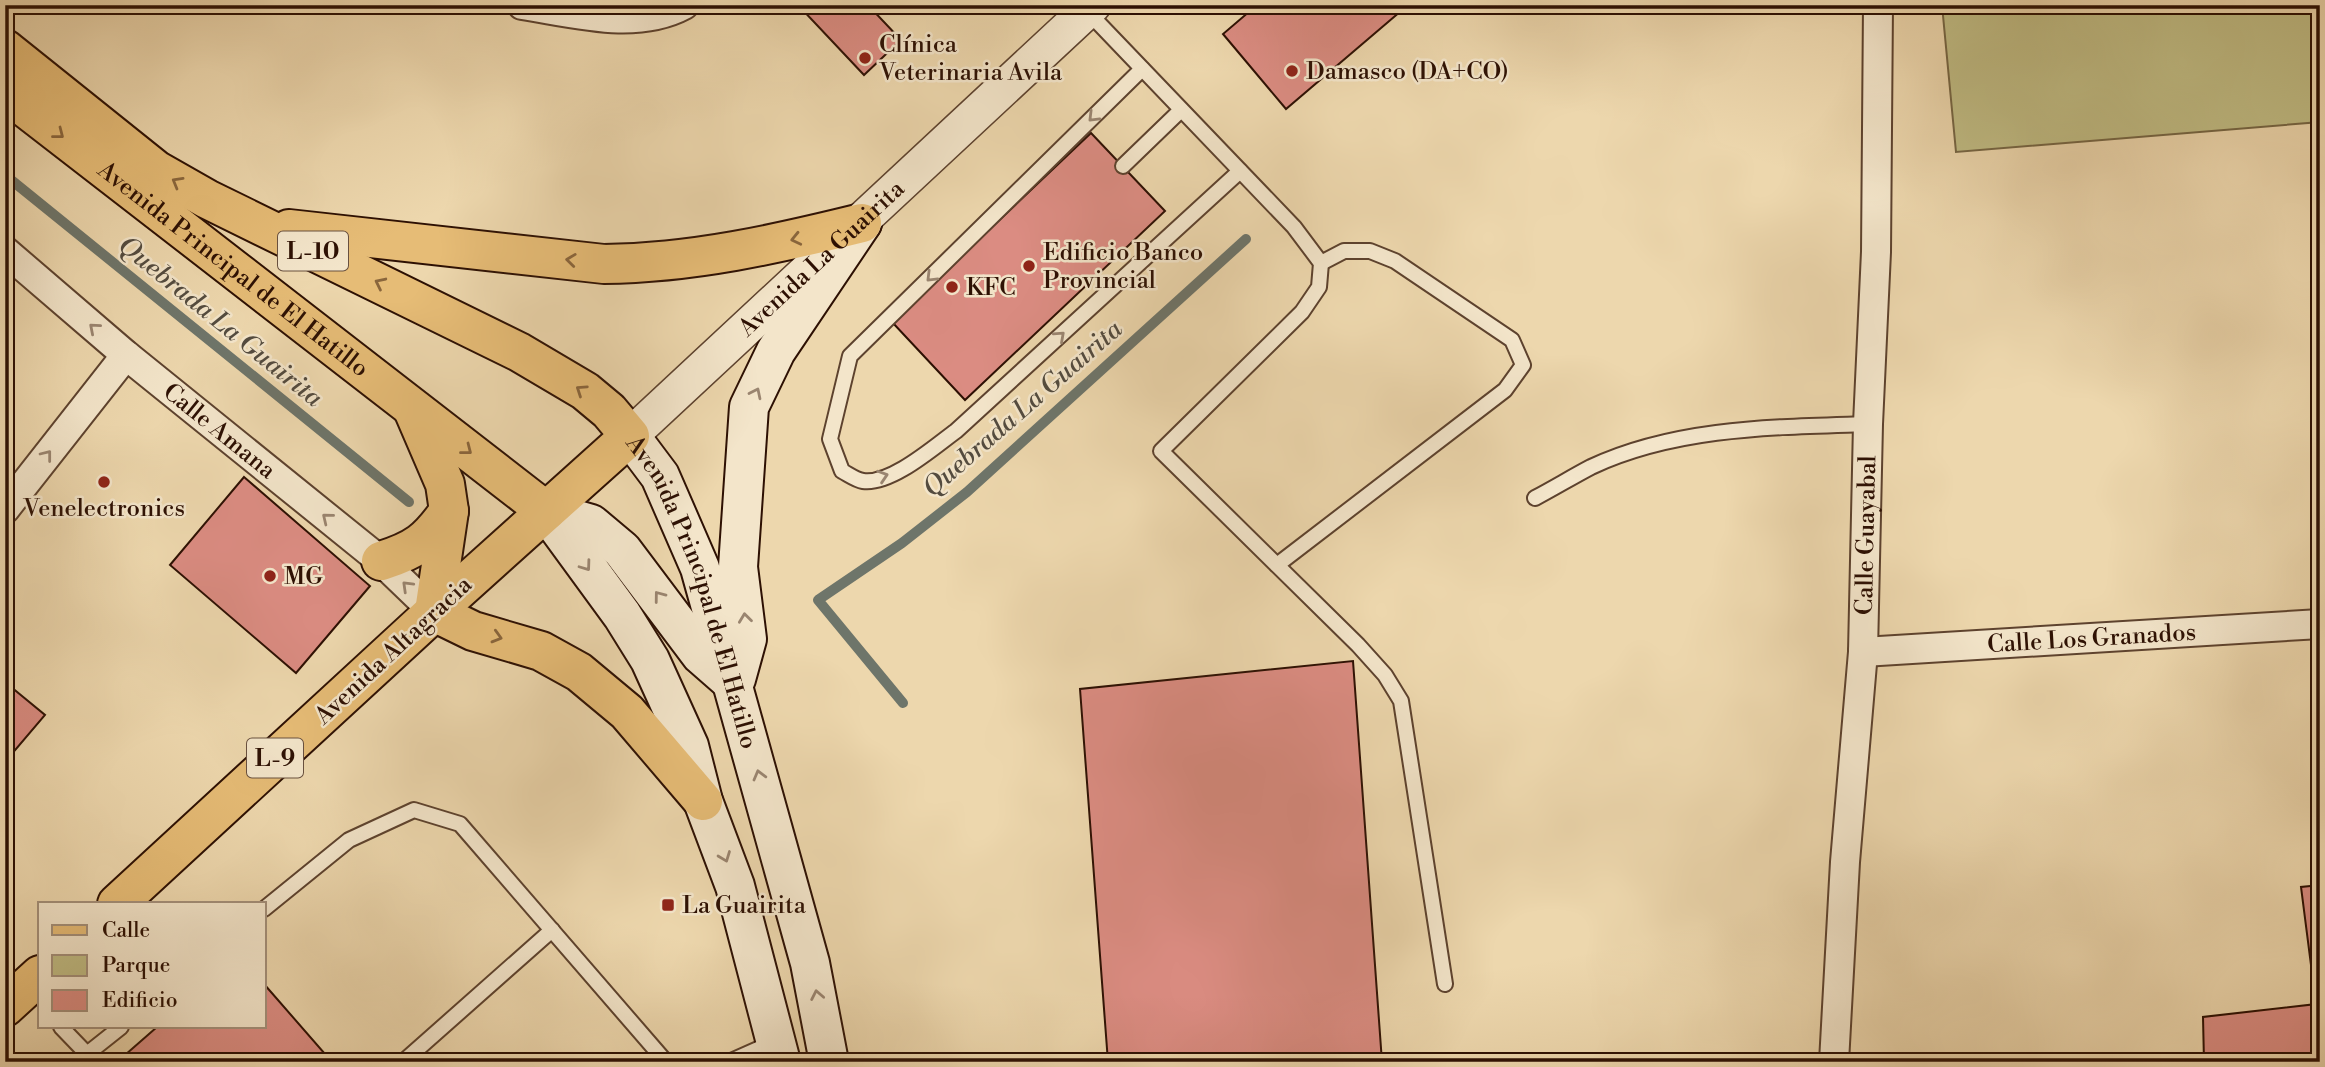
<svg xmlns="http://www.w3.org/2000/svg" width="2325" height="1067" font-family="'Libre Bodoni',serif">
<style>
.green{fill:#c0bc84;stroke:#766644;stroke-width:2}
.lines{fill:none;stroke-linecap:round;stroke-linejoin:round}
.stream{stroke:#6e756a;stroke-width:10}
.building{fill:#db8c82;stroke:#2d1003;stroke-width:2}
.service-casing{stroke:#5d422e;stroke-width:18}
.minor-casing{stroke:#5d422e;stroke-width:32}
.tertiary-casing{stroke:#5d422e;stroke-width:38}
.secondary-casing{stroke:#2d1003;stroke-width:42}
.primary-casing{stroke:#2d1003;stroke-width:42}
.service{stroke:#f3e5ca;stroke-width:14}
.minor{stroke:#f3e5ca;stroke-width:28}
.tertiary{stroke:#f3e5ca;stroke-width:35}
.secondary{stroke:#f3e5ca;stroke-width:38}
.primary{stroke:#e6bc76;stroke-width:38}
.oneway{stroke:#9a8570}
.oneway2{stroke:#8a663c}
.poi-dot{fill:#8f2418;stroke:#f3e5ca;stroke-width:2.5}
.labels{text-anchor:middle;stroke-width:5;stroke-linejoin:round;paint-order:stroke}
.shield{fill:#f3e5ca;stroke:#68503f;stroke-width:2}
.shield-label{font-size:23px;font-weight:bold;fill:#2d1003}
.poi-label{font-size:24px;fill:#2d1003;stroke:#f3e5ca;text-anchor:start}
.street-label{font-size:24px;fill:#2d1003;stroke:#f3e5ca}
.water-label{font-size:26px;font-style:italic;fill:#534b3f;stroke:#f3e5ca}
</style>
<rect width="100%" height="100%" fill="#edd7ad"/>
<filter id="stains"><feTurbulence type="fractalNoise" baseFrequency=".00286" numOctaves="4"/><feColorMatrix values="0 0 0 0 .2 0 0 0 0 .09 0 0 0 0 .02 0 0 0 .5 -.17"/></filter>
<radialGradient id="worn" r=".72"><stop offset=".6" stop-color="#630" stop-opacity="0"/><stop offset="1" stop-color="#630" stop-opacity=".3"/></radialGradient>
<polygon class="green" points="1942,5 2320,5 2320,122 1956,152"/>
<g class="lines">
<g class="stream">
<polyline points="5,175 409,502"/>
<polyline points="903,703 818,600 902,543 967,492 1246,239"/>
</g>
</g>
<g class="building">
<polygon points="798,5 868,5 901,40 864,75"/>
<polygon points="1257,5 1408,5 1286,109 1223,34"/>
<polygon points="1091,133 1165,211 965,400 892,322"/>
<polygon points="244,477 370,586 296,673 170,565"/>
<polygon points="1353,661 1382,1062 1108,1062 1080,689"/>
<polygon points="5,682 45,715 5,762"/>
<polygon points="2320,885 2320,1062 2204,1062 2203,1017 2316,1004 2301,887"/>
<polygon points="264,984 332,1062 117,1062 157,1027 264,1027"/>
</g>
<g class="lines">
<g class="service-casing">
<g id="service">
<polyline points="1087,11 1294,227 1321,263 1319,287 1302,312 1161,451 1358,645 1385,675 1401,701 1445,984"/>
<path d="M1142 69 850 356 830 439 842 471C848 474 856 480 863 481 891 485 934 447 956 431L1240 171"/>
<polyline points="1123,166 1181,110"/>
<path d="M1535 498C1554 488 1572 477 1591 467 1676 427 1776 427 1868 424"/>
<polyline points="1277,565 1505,390 1523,365 1512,340 1395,261 1370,251 1344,251 1321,263"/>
<polyline points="264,909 349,840 414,810 460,824 666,1062"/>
<polyline points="61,1027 87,1054 121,1027"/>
<polyline points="403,1062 552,930"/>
<polyline points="729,1062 776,1041"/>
</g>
</g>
<g class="minor-casing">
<g id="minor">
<path d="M522 5C574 13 636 31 684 5"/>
<path id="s1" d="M5 251 126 355 381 561 434 612"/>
<polyline points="5,509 126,355"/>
<path id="s2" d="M1863 652 2320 624"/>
<path id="s3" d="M1834 1062 1845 862 1863 652 1868 424 1876 252 1878 5"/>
</g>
</g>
<g class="tertiary-casing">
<g id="tertiary">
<path id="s4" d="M630 436 1093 5"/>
</g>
</g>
<g class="secondary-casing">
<g id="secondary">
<path id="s5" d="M630 436 660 476 700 568 810 963 829 1062"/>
<polyline points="546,511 622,615 650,660 689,746 703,801 735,886 781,1062"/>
<polyline points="546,511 591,524 622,550 701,655 733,683"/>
<polyline points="736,679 747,639 738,567 749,407 776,351 862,223"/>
</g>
</g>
<g class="primary-casing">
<g id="primary">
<polyline points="5,49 156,170 207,199 519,352 585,391 609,411 630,436 434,612 117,904"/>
<path id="s6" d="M5 92 546 511"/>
<path d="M289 229 604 264C693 263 777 244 862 223"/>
<polyline points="414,412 445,484 449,511 434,612"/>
<path d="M381 561C416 550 428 541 449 511"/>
<polyline points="434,612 473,631 541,651 579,672 627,712 703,801"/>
<polyline points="5,1007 40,975"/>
</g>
</g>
<use href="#service" class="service"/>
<use href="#minor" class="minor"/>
<use href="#tertiary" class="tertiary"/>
<use href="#secondary" class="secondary"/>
<use href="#primary" class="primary"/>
</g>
<defs><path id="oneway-chevron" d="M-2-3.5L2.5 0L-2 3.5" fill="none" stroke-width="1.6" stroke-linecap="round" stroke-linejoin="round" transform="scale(1.75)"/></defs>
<g class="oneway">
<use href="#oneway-chevron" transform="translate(1093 117) rotate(135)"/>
<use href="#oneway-chevron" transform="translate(931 277) rotate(135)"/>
<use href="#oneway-chevron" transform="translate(94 328) rotate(-139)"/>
<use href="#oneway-chevron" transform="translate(1060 336) rotate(-42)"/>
<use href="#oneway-chevron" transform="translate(756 393) rotate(-64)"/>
<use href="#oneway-chevron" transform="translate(47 455) rotate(-52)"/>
<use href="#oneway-chevron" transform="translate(883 476) rotate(-18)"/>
<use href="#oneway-chevron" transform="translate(327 518) rotate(-141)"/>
<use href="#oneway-chevron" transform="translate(586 566) rotate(54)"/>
<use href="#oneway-chevron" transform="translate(407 586) rotate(-136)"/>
<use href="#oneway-chevron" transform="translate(659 596) rotate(-127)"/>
<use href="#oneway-chevron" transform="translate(745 618) rotate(-97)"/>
<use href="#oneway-chevron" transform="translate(759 775) rotate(-105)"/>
<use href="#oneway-chevron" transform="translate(725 857) rotate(69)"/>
<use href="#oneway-chevron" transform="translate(817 995) rotate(-101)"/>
</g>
<g class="oneway2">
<use href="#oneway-chevron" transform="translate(59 134) rotate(38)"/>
<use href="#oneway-chevron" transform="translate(177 182) rotate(-150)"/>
<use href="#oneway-chevron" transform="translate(796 239) rotate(167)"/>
<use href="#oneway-chevron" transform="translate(571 260) rotate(-173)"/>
<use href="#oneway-chevron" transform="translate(380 283) rotate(-154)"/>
<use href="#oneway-chevron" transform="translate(581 390) rotate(-146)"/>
<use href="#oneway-chevron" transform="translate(467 450) rotate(38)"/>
<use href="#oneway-chevron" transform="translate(497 637) rotate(16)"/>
</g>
<g class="poi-dot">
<circle cx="865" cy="58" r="7"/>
<circle cx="1292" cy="71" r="7"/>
<circle cx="1029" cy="266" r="7"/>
<circle cx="952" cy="287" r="7"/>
<circle cx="104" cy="482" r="7"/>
<circle cx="270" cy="576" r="7"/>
<rect x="661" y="898" width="14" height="14" rx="3.5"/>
</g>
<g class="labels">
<g class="shield">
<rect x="278" y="231.5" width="70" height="39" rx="5"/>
<rect x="247" y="738.5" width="56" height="39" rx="5"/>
</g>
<g class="shield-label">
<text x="313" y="259">L-10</text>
<text x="275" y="766">L-9</text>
</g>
<g class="poi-label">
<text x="879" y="52">Clínica<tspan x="879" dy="28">Veterinaria Avila</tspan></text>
<text x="1306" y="79">Damasco (DA+CO)</text>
<text x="1043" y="260">Edificio Banco<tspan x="1043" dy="28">Provincial</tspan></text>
<text x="966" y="295">KFC</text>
<text x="104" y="516" text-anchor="middle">Venelectronics</text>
<text x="284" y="584">MG</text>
<text x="682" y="913">La Guairita</text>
</g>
<g class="street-label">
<text dy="8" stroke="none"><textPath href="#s4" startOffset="261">Avenida La Guairita</textPath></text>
<text dy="8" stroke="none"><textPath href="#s6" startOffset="289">Avenida Principal de El Hatillo</textPath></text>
<text dy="8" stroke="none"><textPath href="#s1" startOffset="280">Calle Amana</textPath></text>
<text dy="8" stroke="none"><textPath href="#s3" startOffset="528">Calle Guayabal</textPath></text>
<text dy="8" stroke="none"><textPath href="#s5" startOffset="170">Avenida Principal de El Hatillo</textPath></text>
<text dy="8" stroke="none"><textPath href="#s2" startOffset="229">Calle Los Granados</textPath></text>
<text transform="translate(393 650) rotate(-43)" y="8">Avenida Altagracia</text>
</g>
<g class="water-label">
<text transform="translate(221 321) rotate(39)" y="9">Quebrada La Guairita</text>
<text transform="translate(1022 408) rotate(-41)" y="9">Quebrada La Guairita</text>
</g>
</g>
<rect width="2325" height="1067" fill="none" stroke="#edd7ad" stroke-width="28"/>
<rect x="7" y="7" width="2311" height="1053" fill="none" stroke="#2d1003" stroke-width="3.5"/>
<rect x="14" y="14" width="2297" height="1039" fill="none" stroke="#2d1003" stroke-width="2"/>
<rect x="38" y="902" width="228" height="126" fill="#f3e5ca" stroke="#a4907a" stroke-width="2"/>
<rect x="52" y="925" width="35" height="10" fill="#e6bc76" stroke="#a4907a" stroke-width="2"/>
<text x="102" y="937" font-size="21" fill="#2d1003">Calle</text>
<rect x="52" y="955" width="35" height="21" fill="#c0bc84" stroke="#a4907a" stroke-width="2"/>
<text x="102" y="972" font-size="21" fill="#2d1003">Parque</text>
<rect x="52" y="990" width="35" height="21" fill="#db8c82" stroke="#a4907a" stroke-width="2"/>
<text x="102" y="1007" font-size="21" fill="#2d1003">Edificio</text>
<rect width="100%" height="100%" filter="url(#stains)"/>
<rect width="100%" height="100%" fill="url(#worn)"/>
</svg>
